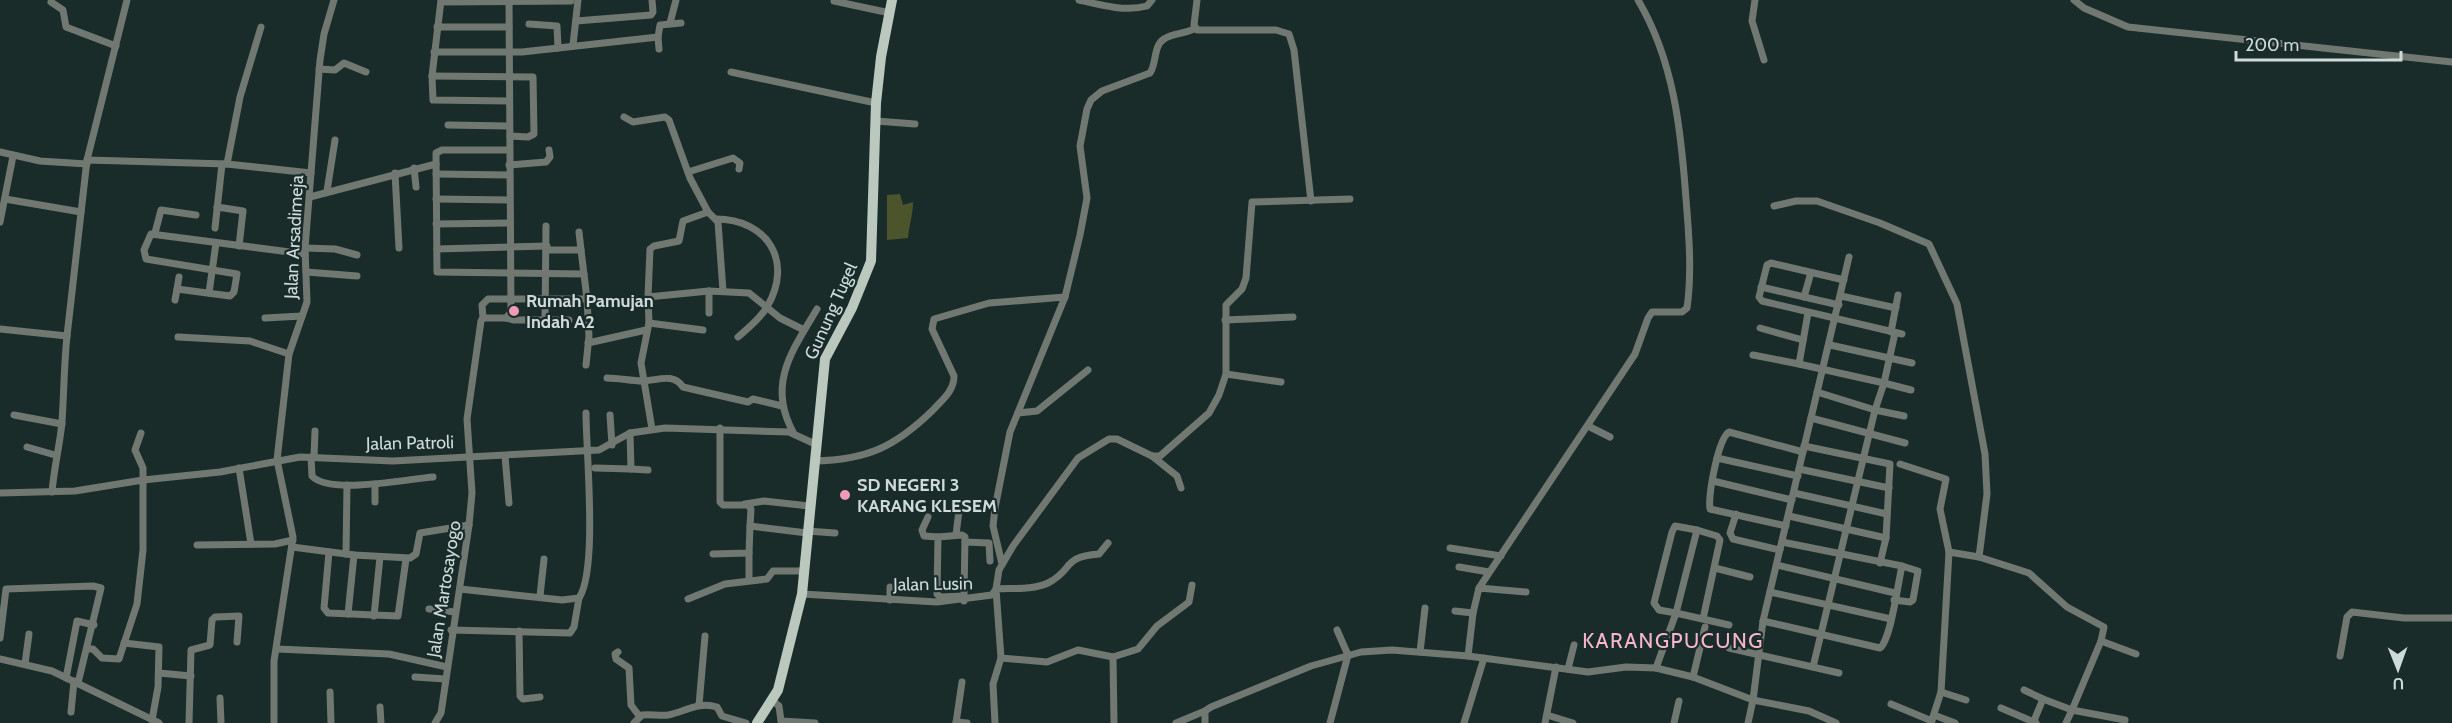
<svg xmlns="http://www.w3.org/2000/svg" width="2452" height="723" font-family="Cabin,sans-serif">
<style>
.green{fill:#4c542c}
.lines{fill:none;stroke-linecap:round;stroke-linejoin:round}
.street{stroke:#717872;stroke-width:7}
.primary{stroke:#bbc8be;stroke-width:10}
.poi-dot{fill:#f09ab6;stroke:#192c2a;stroke-width:2}
.labels{text-anchor:middle;stroke-width:4.5;stroke-linejoin:round;paint-order:stroke}
.street-label{font-size:18px;fill:#cedad8;stroke:#192c2a}
.poi-label{font-size:18px;font-weight:bold;fill:#cedad8;stroke:#192c2a;text-anchor:start}
.quarter-label{font-size:21px;letter-spacing:1.5px;fill:#f7b6ca;stroke:#192c2a}
</style>
<rect width="100%" height="100%" fill="#192c2a"/>
<path class="green" d="M900 194 903 205 913 202C913 215 909 225 908 238L887 240V195Z"/>
<g class="lines">
<g class="street">
<polyline points="441,0 432,76 433,100 509,101"/>
<path d="M1079 0C1100 5 1126 12 1147 6L1152 0"/>
<polyline points="1197,0 1194,25 1197,30 1276,30 1289,34 1294,50 1311,201"/>
<polyline points="1755,0 1752,21 1764,60"/>
<polyline points="2074,0 2084,8 2128,27 2452,62"/>
<polyline points="834,1 890,13"/>
<polyline points="51,2 63,10 66,27 116,46"/>
<polyline points="441,2 571,1"/>
<polyline points="576,21 651,15 653,12 652,0"/>
<polyline points="670,23 676,0"/>
<polyline points="529,24 557,26 558,48"/>
<polyline points="437,27 509,27"/>
<polyline points="658,37 659,49"/>
<polyline points="573,45 578,0"/>
<polyline points="434,52 522,52 658,37 660,25 681,23"/>
<polyline points="319,69 335,70 344,63 366,72"/>
<polyline points="731,72 876,103"/>
<polyline points="432,76 533,77 534,134 528,137 510,136"/>
<polyline points="624,117 633,122 665,117 669,120 690,178 708,212 718,222 723,291"/>
<polyline points="876,121 915,124"/>
<polyline points="448,125 509,126"/>
<polyline points="509,150 442,150 436,153 437,272 584,274"/>
<polyline points="0,152 40,161 87,164"/>
<polyline points="87,160 227,164 311,173"/>
<polyline points="227,164 240,97 261,27"/>
<polyline points="509,165 546,162 550,157 549,150"/>
<polyline points="414,168 416,187"/>
<polyline points="688,172 733,158 740,163 739,169"/>
<polyline points="395,173 399,248"/>
<polyline points="436,174 509,175"/>
<polyline points="327,191 335,140"/>
<polyline points="310,197 436,164"/>
<polyline points="5,199 81,212"/>
<polyline points="436,199 509,200"/>
<polyline points="1774,206 1796,201 1817,201 1880,223 1929,244 1957,304 1985,454 1987,494 1979,557"/>
<polyline points="217,207 243,211 239,246"/>
<path d="M716 219C767 219 794 261 767 307 760 319 748 328 738 337"/>
<polyline points="0,222 13,156"/>
<polyline points="436,224 510,223"/>
<polyline points="215,228 222,164"/>
<polyline points="579,232 581,250"/>
<polyline points="155,233 161,210 196,215"/>
<polyline points="305,248 335,249 357,255"/>
<polyline points="437,249 547,246"/>
<polyline points="306,272 357,276"/>
<polyline points="1844,280 1771,263 1767,265 1759,297 1762,301 1902,334"/>
<polyline points="1761,287 1839,305"/>
<polyline points="177,289 179,277"/>
<polyline points="209,293 216,243"/>
<polyline points="1841,296 1896,308"/>
<polyline points="648,297 650,249 654,246 679,241 683,221 708,212"/>
<polyline points="1804,297 1810,276"/>
<polyline points="175,300 177,289 230,296 234,292 237,274 146,259 144,250 151,234 305,254"/>
<polyline points="709,313 709,291"/>
<polyline points="265,318 302,316"/>
<polyline points="483,318 482,305 488,299 587,299 581,250 547,250"/>
<polyline points="506,318 514,320 569,320"/>
<polyline points="545,320 546,226"/>
<polyline points="1225,320 1293,317"/>
<polyline points="649,323 703,330"/>
<polyline points="1760,328 1803,340"/>
<polyline points="0,329 67,336 87,160 127,0"/>
<polyline points="1891,332 1898,295"/>
<polyline points="1895,333 1884,383 1911,390"/>
<polyline points="178,337 250,341 289,354"/>
<polyline points="588,343 646,330"/>
<polyline points="1830,345 1912,363"/>
<polyline points="1753,355 1799,364 1808,313"/>
<polyline points="1799,364 1884,383 1875,410 1904,416"/>
<polyline points="586,365 589,336 587,299"/>
<polyline points="1226,374 1281,382"/>
<path d="M607 378C619 378 631 381 642 381 657 381 673 372 683 387L748 402 753 399 782 406"/>
<polyline points="1018,413 1037,411 1088,370"/>
<polyline points="14,415 62,424"/>
<polyline points="610,415 612,445"/>
<polyline points="1811,418 1905,443"/>
<polyline points="1588,426 1610,437"/>
<polyline points="720,428 720,502 723,505 748,505 751,509 750,526"/>
<polyline points="652,429 641,363 649,323 648,297 709,291 749,293 780,318 804,330"/>
<path d="M793 432C767 384 792 351 817 309"/>
<polyline points="1804,446 1890,464 1886,538 1880,563"/>
<polyline points="27,447 55,455"/>
<polyline points="505,456 509,503"/>
<polyline points="1152,456 1177,476 1181,488"/>
<path d="M311 457 312 476C329 495 407 479 433 477"/>
<polyline points="314,457 315,431"/>
<polyline points="1717,458 1798,476"/>
<path d="M814 461C867 460 895 447 933 410 943 399 954 391 954 376L932 329 934 319 989 303 1065 297"/>
<polyline points="1900,464 1946,479 1940,509 1949,552"/>
<polyline points="239,468 251,544"/>
<polyline points="595,468 631,469 630,433"/>
<polyline points="631,469 648,470"/>
<polyline points="1799,469 1889,488"/>
<polyline points="1713,481 1792,500"/>
<polyline points="375,484 375,502"/>
<path d="M52 492C54 468 60 444 62 422 64 393 64 365 67 336"/>
<polyline points="0,493 75,491 143,480 220,472 300,457 393,461 599,450 630,433 665,428 789,432 815,444"/>
<polyline points="1794,493 1887,514"/>
<polyline points="745,504 764,501 809,506"/>
<polyline points="1736,514 1730,533 1733,539 1780,550"/>
<polyline points="1789,516 1886,538"/>
<polyline points="928,517 922,530 924,536 938,537 937,594 940,597 964,596 964,601"/>
<path d="M1786 526 1710 509C1708 495 1718 439 1729 432L1803 452"/>
<polyline points="807,531 835,533"/>
<polyline points="956,535 960,502"/>
<polyline points="938,537 962,535 965,537 964,596"/>
<polyline points="965,542 989,543 990,561"/>
<polyline points="197,545 275,544 293,540"/>
<polyline points="292,547 354,555 410,558 416,554 420,533 469,525"/>
<polyline points="1450,548 1501,556"/>
<polyline points="329,552 324,608 328,613 398,616 406,559"/>
<polyline points="749,553 749,580"/>
<polyline points="346,554 347,485"/>
<polyline points="713,554 749,553 750,526 807,533"/>
<path d="M1002 564 993 526 995 508 1010 432 1065 297 1080 235 1087 198 1080 146 1087 109 1091 100 1102 91 1150 73C1157 63 1153 46 1164 39 1173 33 1186 34 1196 28"/>
<polyline points="1777,565 1895,593"/>
<polyline points="1459,567 1489,572"/>
<polyline points="1715,568 1750,577"/>
<path d="M1479 588 1635 354 1648 318 1652 312H1682L1687 308C1692 273 1689 235 1686 199 1681 130 1674 61 1638 0"/>
<path d="M460 589 562 600 579 598C598 570 586 451 586 413"/>
<polyline points="1770,592 1891,619"/>
<polyline points="802,594 937,602 992,595 996,589 999,570 1013,546 1078,458 1109,439 1117,439 1152,456 1160,456 1209,413 1219,395 1226,374 1226,305 1242,289 1246,278 1252,202 1350,199"/>
<polyline points="540,596 544,559"/>
<polyline points="688,599 725,584 767,579 773,571 805,571"/>
<polyline points="890,600 890,587"/>
<polyline points="1894,600 1910,602 1913,600 1918,571 1902,566"/>
<polyline points="429,609 455,612"/>
<polyline points="1455,611 1473,613"/>
<polyline points="348,614 354,555"/>
<polyline points="374,616 380,557"/>
<polyline points="1703,619 1720,540 1717,536 1697,530 1676,613 1729,625"/>
<path d="M1763 621 1880 648C1891 640 1898 582 1902 566L1782 542"/>
<polyline points="451,630 570,633 574,627 579,598"/>
<polyline points="519,631 520,696 523,699 540,697"/>
<polyline points="0,638 6,589 93,586 101,588 78,683"/>
<polyline points="2101,641 2136,654"/>
<polyline points="124,643 159,647 158,687 152,720"/>
<polyline points="1729,648 1839,673"/>
<polyline points="88,649 93,649 102,658 119,659 137,604 143,550 143,468 135,450 141,433"/>
<polyline points="277,649 389,654 447,667"/>
<polyline points="618,652 615,654 616,659 629,668 631,705 640,717"/>
<polyline points="1420,652 1425,608"/>
<polyline points="1468,656 1473,613 1479,588 1526,592"/>
<polyline points="2340,656 2347,617 2352,612 2404,618 2452,618"/>
<polyline points="1113,657 1114,723"/>
<polyline points="1001,658 1047,662 1078,650 1113,657 1138,649 1157,626 1189,602 1192,585"/>
<polyline points="0,659 52,671 159,723"/>
<polyline points="25,664 29,634"/>
<polyline points="1813,667 1875,410 1817,392"/>
<polyline points="1656,668 1676,613 1659,610 1654,603 1672,532 1675,526 1697,530"/>
<polyline points="1568,669 1574,645"/>
<polyline points="159,673 191,676"/>
<polyline points="415,677 445,679"/>
<polyline points="1693,677 1705,627"/>
<polyline points="66,678 77,621 94,625"/>
<polyline points="2024,690 2043,699"/>
<polyline points="330,692 331,723"/>
<polyline points="1941,692 1966,700"/>
<polyline points="220,698 221,723"/>
<polyline points="773,701 779,706 781,721 815,723"/>
<polyline points="1891,704 1932,721"/>
<polyline points="699,705 705,636"/>
<polyline points="380,707 381,723"/>
<polyline points="2001,708 2036,723"/>
<polyline points="71,712 74,681"/>
<polyline points="1547,715 1573,723"/>
<polyline points="1934,715 1955,723"/>
<polyline points="956,722 967,723"/>
<polyline points="189,723 191,650 210,645 212,620 215,617 239,616 237,642"/>
<polyline points="274,723 274,661 293,537 277,460 289,354 307,302 305,248 320,60 324,34 334,0"/>
<polyline points="435,723 441,713 469,525 472,493 467,419 481,321 483,318 506,318 511,312 509,0"/>
<path d="M634 723 642 715C651 714 659 716 668 715 685 712 698 701 717 707L722 716 746 723"/>
<polyline points="956,723 962,682"/>
<path d="M995 723 993 684 1001 658 996 589C1012 588 1033 590 1048 583 1074 570 1061 557 1099 554L1108 543"/>
<polyline points="1176,723 1205,711"/>
<polyline points="1205,723 1205,711 1211,707 1311,666 1361,652 1392,650 1468,656 1588,672 1626,667 1656,668 1693,677 1753,700 1763,621 1849,257"/>
<polyline points="1330,723 1348,655 1337,630"/>
<polyline points="1464,723 1484,658"/>
<polyline points="1545,723 1556,667"/>
<polyline points="1674,723 1679,701"/>
<polyline points="1748,723 1753,700 1809,711 1836,723"/>
<polyline points="1931,723 1941,692 1949,552 1979,557 2029,573 2067,607 2104,627 2101,641 2072,710 2043,699 2033,723"/>
<polyline points="2066,723 2072,710 2125,720"/>
</g>
<polyline class="primary" points="757,723 778,690 802,594 825,359 852,308 871,261 876,103 881,57 892,0"/>
</g>
<g class="poi-dot">
<circle cx="514" cy="311" r="6"/>
<circle cx="845" cy="495" r="6"/>
</g>
<g class="labels">
<g class="street-label">
<text transform="translate(294 237) rotate(-87)" y="6">Jalan Arsadimeja</text>
<text transform="translate(831 311) rotate(-66)" y="6">Gunung Tugel</text>
<text transform="translate(410 443) rotate(-1)" y="6">Jalan Patroli</text>
<text transform="translate(933 584) rotate(-1)" y="6">Jalan Lusin</text>
<text transform="translate(444 589) rotate(-81)" y="6">Jalan Martosayogo</text>
</g>
<g class="poi-label">
<text x="526" y="307">Rumah Pamujan<tspan x="526" dy="21">Indah A2</tspan></text>
<text x="857" y="491">SD NEGERI 3<tspan x="857" dy="21">KARANG KLESEM</tspan></text>
</g>
<g class="quarter-label">
<text x="1673" y="648">KARANGPUCUNG</text>
</g>
</g>
<g transform="translate(2398 669) rotate(179)" stroke="#192c2a" stroke-width="4.5" paint-order="stroke">
<path d="M0-4.5L10 22L0 15L-10 22Z" fill="#cedad8"/>
<text y="-9" font-size="16" font-weight="bold" text-anchor="middle" fill="#cedad8">U</text>
</g>
<path d="M2236 51v9h165v-9" fill="none" stroke="#cedad8" stroke-width="3"/>
<text x="2245" y="51" font-size="18" fill="#cedad8" stroke="#192c2a" stroke-width="4.5" paint-order="stroke">200 m</text>
</svg>
